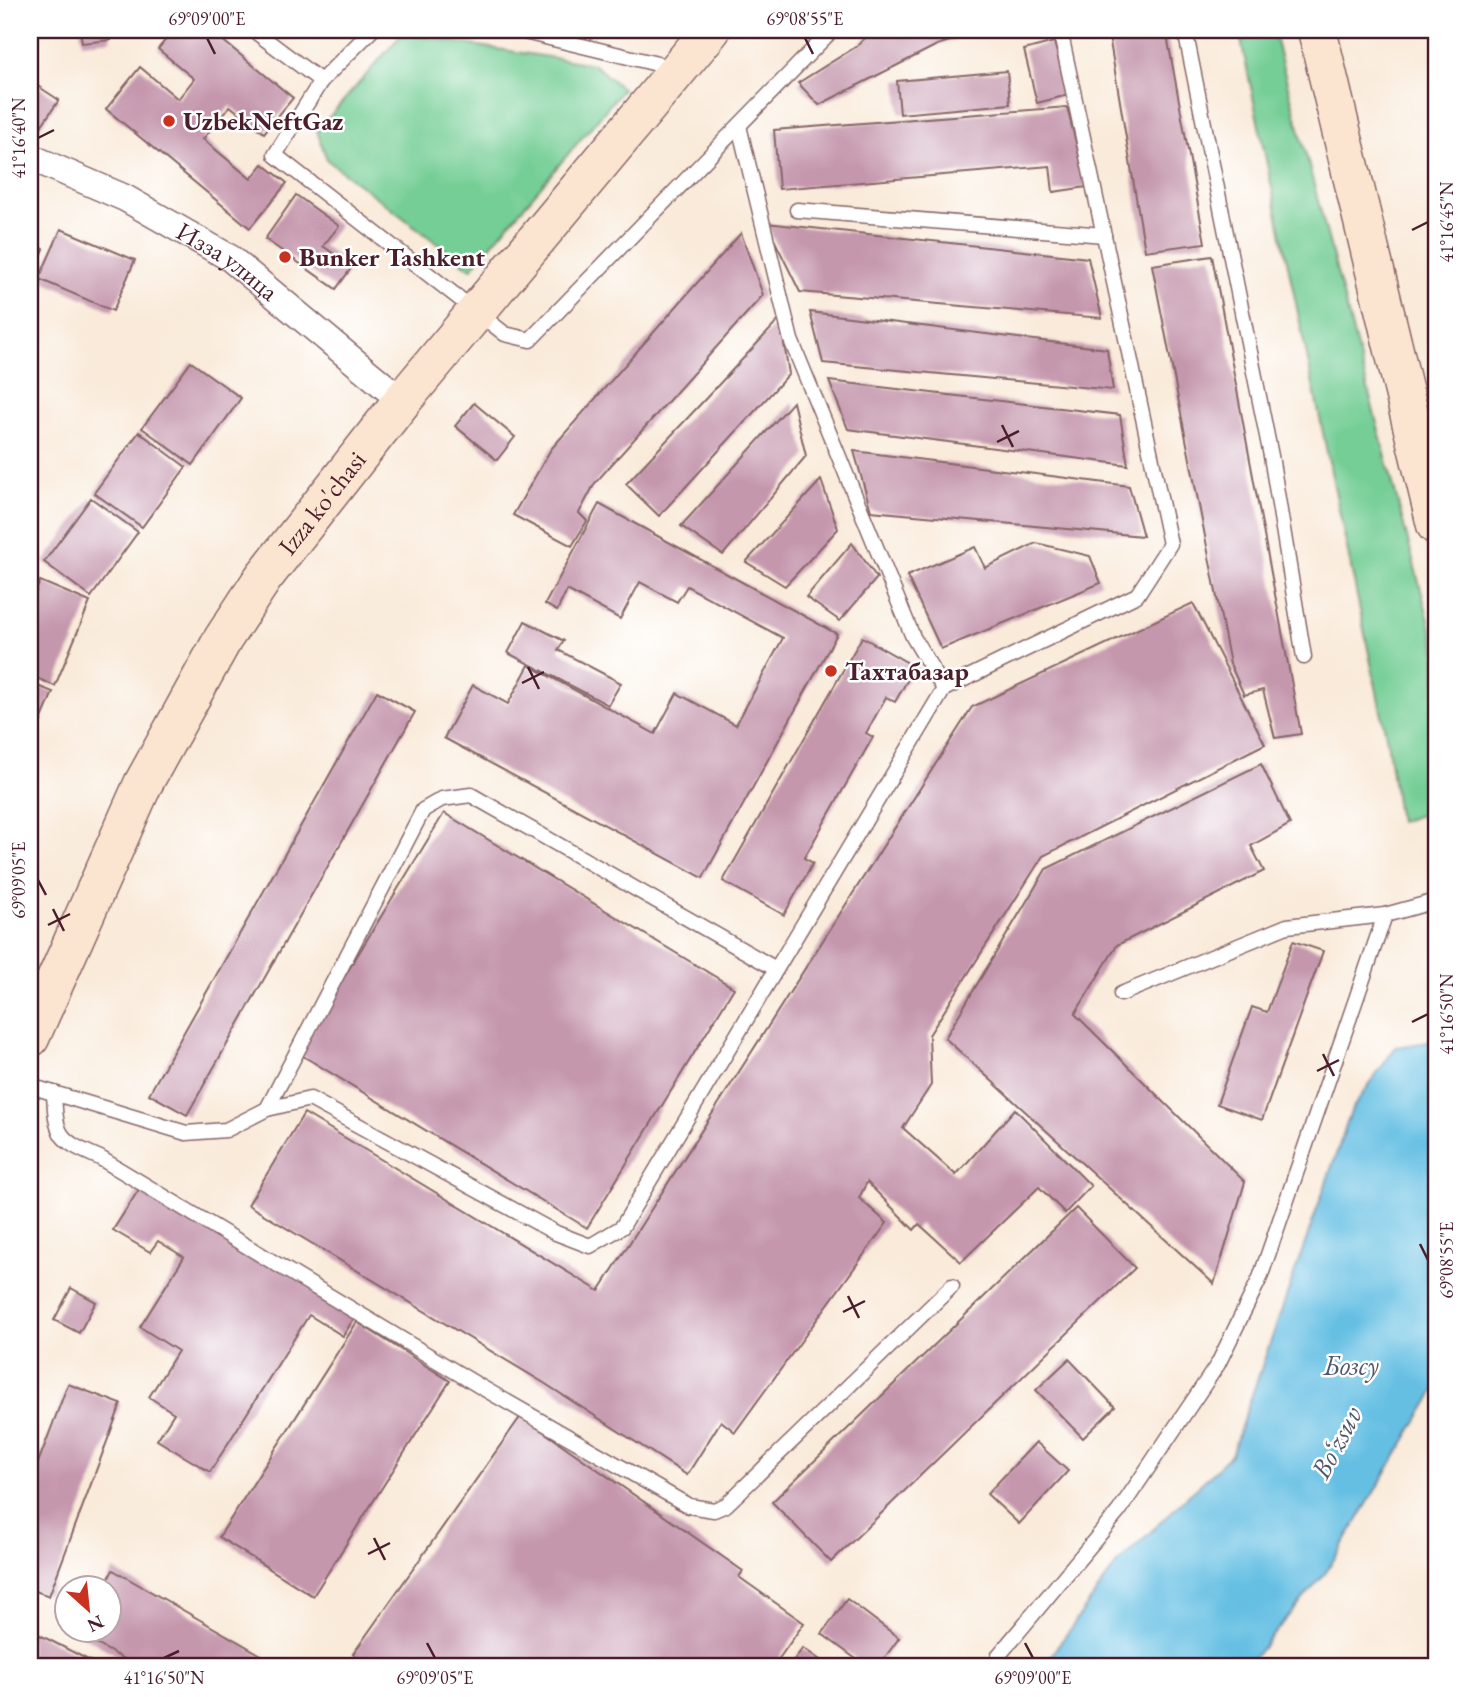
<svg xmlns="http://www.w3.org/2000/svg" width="1466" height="1697" font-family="'EB Garamond',serif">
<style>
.green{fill:#74ce95;stroke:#5f7660;stroke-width:2}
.water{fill:#65bfe3;stroke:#586f87;stroke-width:2}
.building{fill:#c597ad}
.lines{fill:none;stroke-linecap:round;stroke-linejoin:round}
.lane-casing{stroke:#876668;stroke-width:17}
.street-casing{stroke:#876668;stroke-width:29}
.secondary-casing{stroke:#876668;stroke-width:41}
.lane{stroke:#fff;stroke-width:14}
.street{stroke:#fff;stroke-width:26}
.secondary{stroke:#fce5d0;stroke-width:38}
.ticks{fill:none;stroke:#4a1f2b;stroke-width:2.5}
.poi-dot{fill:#c8321e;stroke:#fff;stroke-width:2.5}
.labels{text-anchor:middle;stroke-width:5;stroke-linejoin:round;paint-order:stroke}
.poi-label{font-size:26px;font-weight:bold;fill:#4a1f2b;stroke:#fff;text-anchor:start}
.street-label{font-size:26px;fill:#4a1f2b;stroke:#fff}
.water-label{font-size:28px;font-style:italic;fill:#53576b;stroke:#fff}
.neatline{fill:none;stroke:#4a1f2b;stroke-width:2.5}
.ticks-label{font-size:18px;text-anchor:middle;fill:#4a1f2b}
</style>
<rect width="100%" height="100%" fill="#fff"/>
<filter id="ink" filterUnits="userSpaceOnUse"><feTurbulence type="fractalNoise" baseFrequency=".0143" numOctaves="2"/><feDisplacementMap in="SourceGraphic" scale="14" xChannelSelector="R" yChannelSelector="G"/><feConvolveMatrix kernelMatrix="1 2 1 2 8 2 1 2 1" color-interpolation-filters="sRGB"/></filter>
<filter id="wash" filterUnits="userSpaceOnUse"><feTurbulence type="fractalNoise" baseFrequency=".00686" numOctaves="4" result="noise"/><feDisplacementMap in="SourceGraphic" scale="28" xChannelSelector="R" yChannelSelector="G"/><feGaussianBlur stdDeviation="1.57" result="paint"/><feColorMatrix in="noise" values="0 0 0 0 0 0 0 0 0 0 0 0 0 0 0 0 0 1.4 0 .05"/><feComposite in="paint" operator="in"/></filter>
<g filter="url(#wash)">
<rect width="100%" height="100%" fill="#f9ead9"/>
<g class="green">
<polygon points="1239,30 1273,30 1436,647 1436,810 1399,822 1387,740"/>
<polygon points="402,34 593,64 623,89 471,269 327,160 317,131"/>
</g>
<polygon class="water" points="1436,1041 1436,1389 1327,1571 1246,1667 1043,1667 1117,1564 1231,1455 1352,1109 1396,1047"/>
<g id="blocks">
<g class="building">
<polygon points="80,30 110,30 111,40 82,43"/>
<polygon points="174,30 210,30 293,98 264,133 230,106 203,139 251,179 263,164 287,183 250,228 106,109 140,67 178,99 194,79 158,49"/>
<polygon points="873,30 983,30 937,45 819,105 798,83 857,46"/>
<polygon points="1108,30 1166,30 1205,243 1145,251"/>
<polygon points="1054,42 1068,95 1037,103 1024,50"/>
<polygon points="1007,71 1010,104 900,114 897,81"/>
<polygon points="30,81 59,100 39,129 30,126"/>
<polygon points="1067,107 1087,187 1053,192 1050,166 779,189 774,130"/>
<polygon points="296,195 339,226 323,246 352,267 336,289 265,239"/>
<polygon points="766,223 1088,258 1102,318 800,292"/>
<polygon points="61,229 135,260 113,311 39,279"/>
<polygon points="741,233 763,295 595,483 579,513 587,521 572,546 513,515 551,449"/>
<polygon points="30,243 44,249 30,282"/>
<polygon points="1212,256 1301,734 1275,738 1263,690 1244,695 1230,664 1152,265"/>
<polygon points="810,312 1107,349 1113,390 823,363"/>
<polygon points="780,319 789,374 659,516 626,484"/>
<polygon points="191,362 241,398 193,465 142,428"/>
<polygon points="829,381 1120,415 1128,465 848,429"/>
<polygon points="793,402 806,456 723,555 681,526"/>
<polygon points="474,403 515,437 497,460 455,426"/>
<polygon points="139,432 186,467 142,527 94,493"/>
<polygon points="854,451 1129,486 1143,536 871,511"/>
<polygon points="821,480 838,529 785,586 746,562"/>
<polygon points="91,498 138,532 91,597 44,562"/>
<polygon points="599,504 837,634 703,878 444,738 473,685 508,704 529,665 655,734 677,693 736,725 783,638 687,586 677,602 640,582 620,619 567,590 557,611 545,604"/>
<polygon points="852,543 877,578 840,621 806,597"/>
<polygon points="1036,543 1090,556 1101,583 941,649 907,576 975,547 985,568"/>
<polygon points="40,581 90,602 55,686 30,675 30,607"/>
<polygon points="1193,603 1265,744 1043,856 929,1035 931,1085 903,1128 956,1175 1015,1109 1091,1186 1065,1213 1039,1187 961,1262 919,1224 914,1230 867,1182 859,1198 887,1223 735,1432 721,1421 687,1475 544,1383 248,1205 304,1113 599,1291 972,707"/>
<polygon points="525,621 564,641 558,650 621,683 608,705 508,653"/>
<polygon points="862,637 915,667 895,702 886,697 866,733 873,737 804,858 813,863 784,915 723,881"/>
<polygon points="30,683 53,692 30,747"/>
<polygon points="377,691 415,712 187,1115 149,1094"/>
<polygon points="1261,764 1290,824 1251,846 1264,871 1117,945 1075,1014 1245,1182 1214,1284 945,1038 1046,869"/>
<polygon points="444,813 734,988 587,1228 298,1053"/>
<polygon points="1293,941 1323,951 1262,1120 1217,1104 1252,1007 1267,1012"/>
<polygon points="143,1183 356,1315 343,1336 309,1315 210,1472 157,1440 174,1413 149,1397 178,1351 140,1327 184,1257 158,1241 150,1252 113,1230"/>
<polygon points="1076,1208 1135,1268 831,1562 772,1502"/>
<polygon points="71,1288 96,1302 79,1333 54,1320"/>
<polygon points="357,1322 450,1381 313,1596 219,1537"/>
<polygon points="1069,1359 1115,1407 1083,1438 1036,1390"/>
<polygon points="68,1384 121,1404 49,1596 30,1589 30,1484"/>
<polygon points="521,1416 743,1571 739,1577 804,1623 773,1667 690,1667 679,1660 674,1667 372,1667 353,1654"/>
<polygon points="1036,1442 1068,1471 1019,1524 987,1494"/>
<polygon points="113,1570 282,1667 138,1667 77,1633 108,1630 108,1588 103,1588"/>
<polygon points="847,1599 899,1638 878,1667 867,1667 822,1634"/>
<polygon points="30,1630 102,1667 30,1667"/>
<polygon points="803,1648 830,1667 789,1667"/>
</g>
</g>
</g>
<g filter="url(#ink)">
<use href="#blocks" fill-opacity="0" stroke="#876668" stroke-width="2"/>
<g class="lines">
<g class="lane-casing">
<g id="lane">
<polyline points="253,30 321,81"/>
<polyline points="372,30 321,81 275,155 505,334 530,340 832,30"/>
<polyline points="516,30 674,68"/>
<polyline points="1185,30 1271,456 1304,657"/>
<polyline points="739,126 791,340 913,637 944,689"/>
<polyline points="797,210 1104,235"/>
<polyline points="1121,994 1287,926 1385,915 1436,901"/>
<polyline points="30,1086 186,1133 226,1130 267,1109 310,1099 556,1233 590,1246 622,1227 944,689 1137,595 1170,544 1060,30"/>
<path d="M54 1093C56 1138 59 1140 100 1158L481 1387 689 1506 714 1510 726 1505 952 1286"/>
<polyline points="267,1109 423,810 442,799 471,795 776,969"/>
<polyline points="999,1655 1119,1511 1218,1364 1260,1278 1385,915"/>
</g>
</g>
<g class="street-casing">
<g id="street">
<path id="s1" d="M30 157 125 198 230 258 402 401"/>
</g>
</g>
<g class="secondary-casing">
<g id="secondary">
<polyline points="1317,30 1436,525"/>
<path id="s2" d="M30 1038 143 784 223 639 263 578 402 401 711 30"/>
</g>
</g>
<use href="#lane" class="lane"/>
<use href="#street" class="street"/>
<use href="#secondary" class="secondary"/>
</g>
</g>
<path class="ticks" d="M207 38 215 54M805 38 813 54M38 138 54 130M1412 230 1428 222M1002 425 1013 447M997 442 1019 431M528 667 539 689M522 683 544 672M38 880 46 895M53 909 64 931M48 925 70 914M1412 1022 1428 1014M1323 1054 1334 1076M1317 1071 1339 1060M1420 1244 1428 1260M848 1296 859 1318M843 1312 865 1301M374 1538 385 1560M368 1554 390 1543M427 1643 435 1658M1025 1643 1033 1658M164 1658 179 1651"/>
<g class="poi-dot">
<circle cx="169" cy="121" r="7"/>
<circle cx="285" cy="257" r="7"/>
<circle cx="831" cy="671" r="7"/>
</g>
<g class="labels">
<g class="poi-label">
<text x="183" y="130">UzbekNeftGaz</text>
<text x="299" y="266">Bunker Tashkent</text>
<text x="845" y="680">Тахтабазар</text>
</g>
<g class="street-label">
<text dy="9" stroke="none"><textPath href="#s1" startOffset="224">Изза улица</textPath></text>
<text dy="9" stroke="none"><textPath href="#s2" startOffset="612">Izza ko'chasi</textPath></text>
</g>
<g class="water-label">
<text x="1351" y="1375">Бозсу</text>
<text transform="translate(1336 1442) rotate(-62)" y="10">Boʻzsuv</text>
</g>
</g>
<rect width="1466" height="1697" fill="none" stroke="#fff" stroke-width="77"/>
<g transform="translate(88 1609) rotate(153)"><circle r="33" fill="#ffffff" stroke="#b7a5aa" stroke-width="2"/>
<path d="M0-5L12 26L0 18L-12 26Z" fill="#c8321e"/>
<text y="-10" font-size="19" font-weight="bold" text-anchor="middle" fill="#4a1f2b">N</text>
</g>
<rect x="38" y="38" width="1390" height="1620" class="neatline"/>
<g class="ticks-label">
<text x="207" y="25">69°09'00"E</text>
<text x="805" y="25">69°08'55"E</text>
<text transform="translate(19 138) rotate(-90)" y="6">41°16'40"N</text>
<text transform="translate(1447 222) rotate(-90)" y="6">41°16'45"N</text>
<text transform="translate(19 880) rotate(-90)" y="6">69°09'05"E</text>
<text transform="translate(1447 1014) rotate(-90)" y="6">41°16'50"N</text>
<text transform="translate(1447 1260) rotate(-90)" y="6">69°08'55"E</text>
<text x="164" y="1684">41°16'50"N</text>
<text x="435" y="1684">69°09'05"E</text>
<text x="1033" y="1684">69°09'00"E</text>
</g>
</svg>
